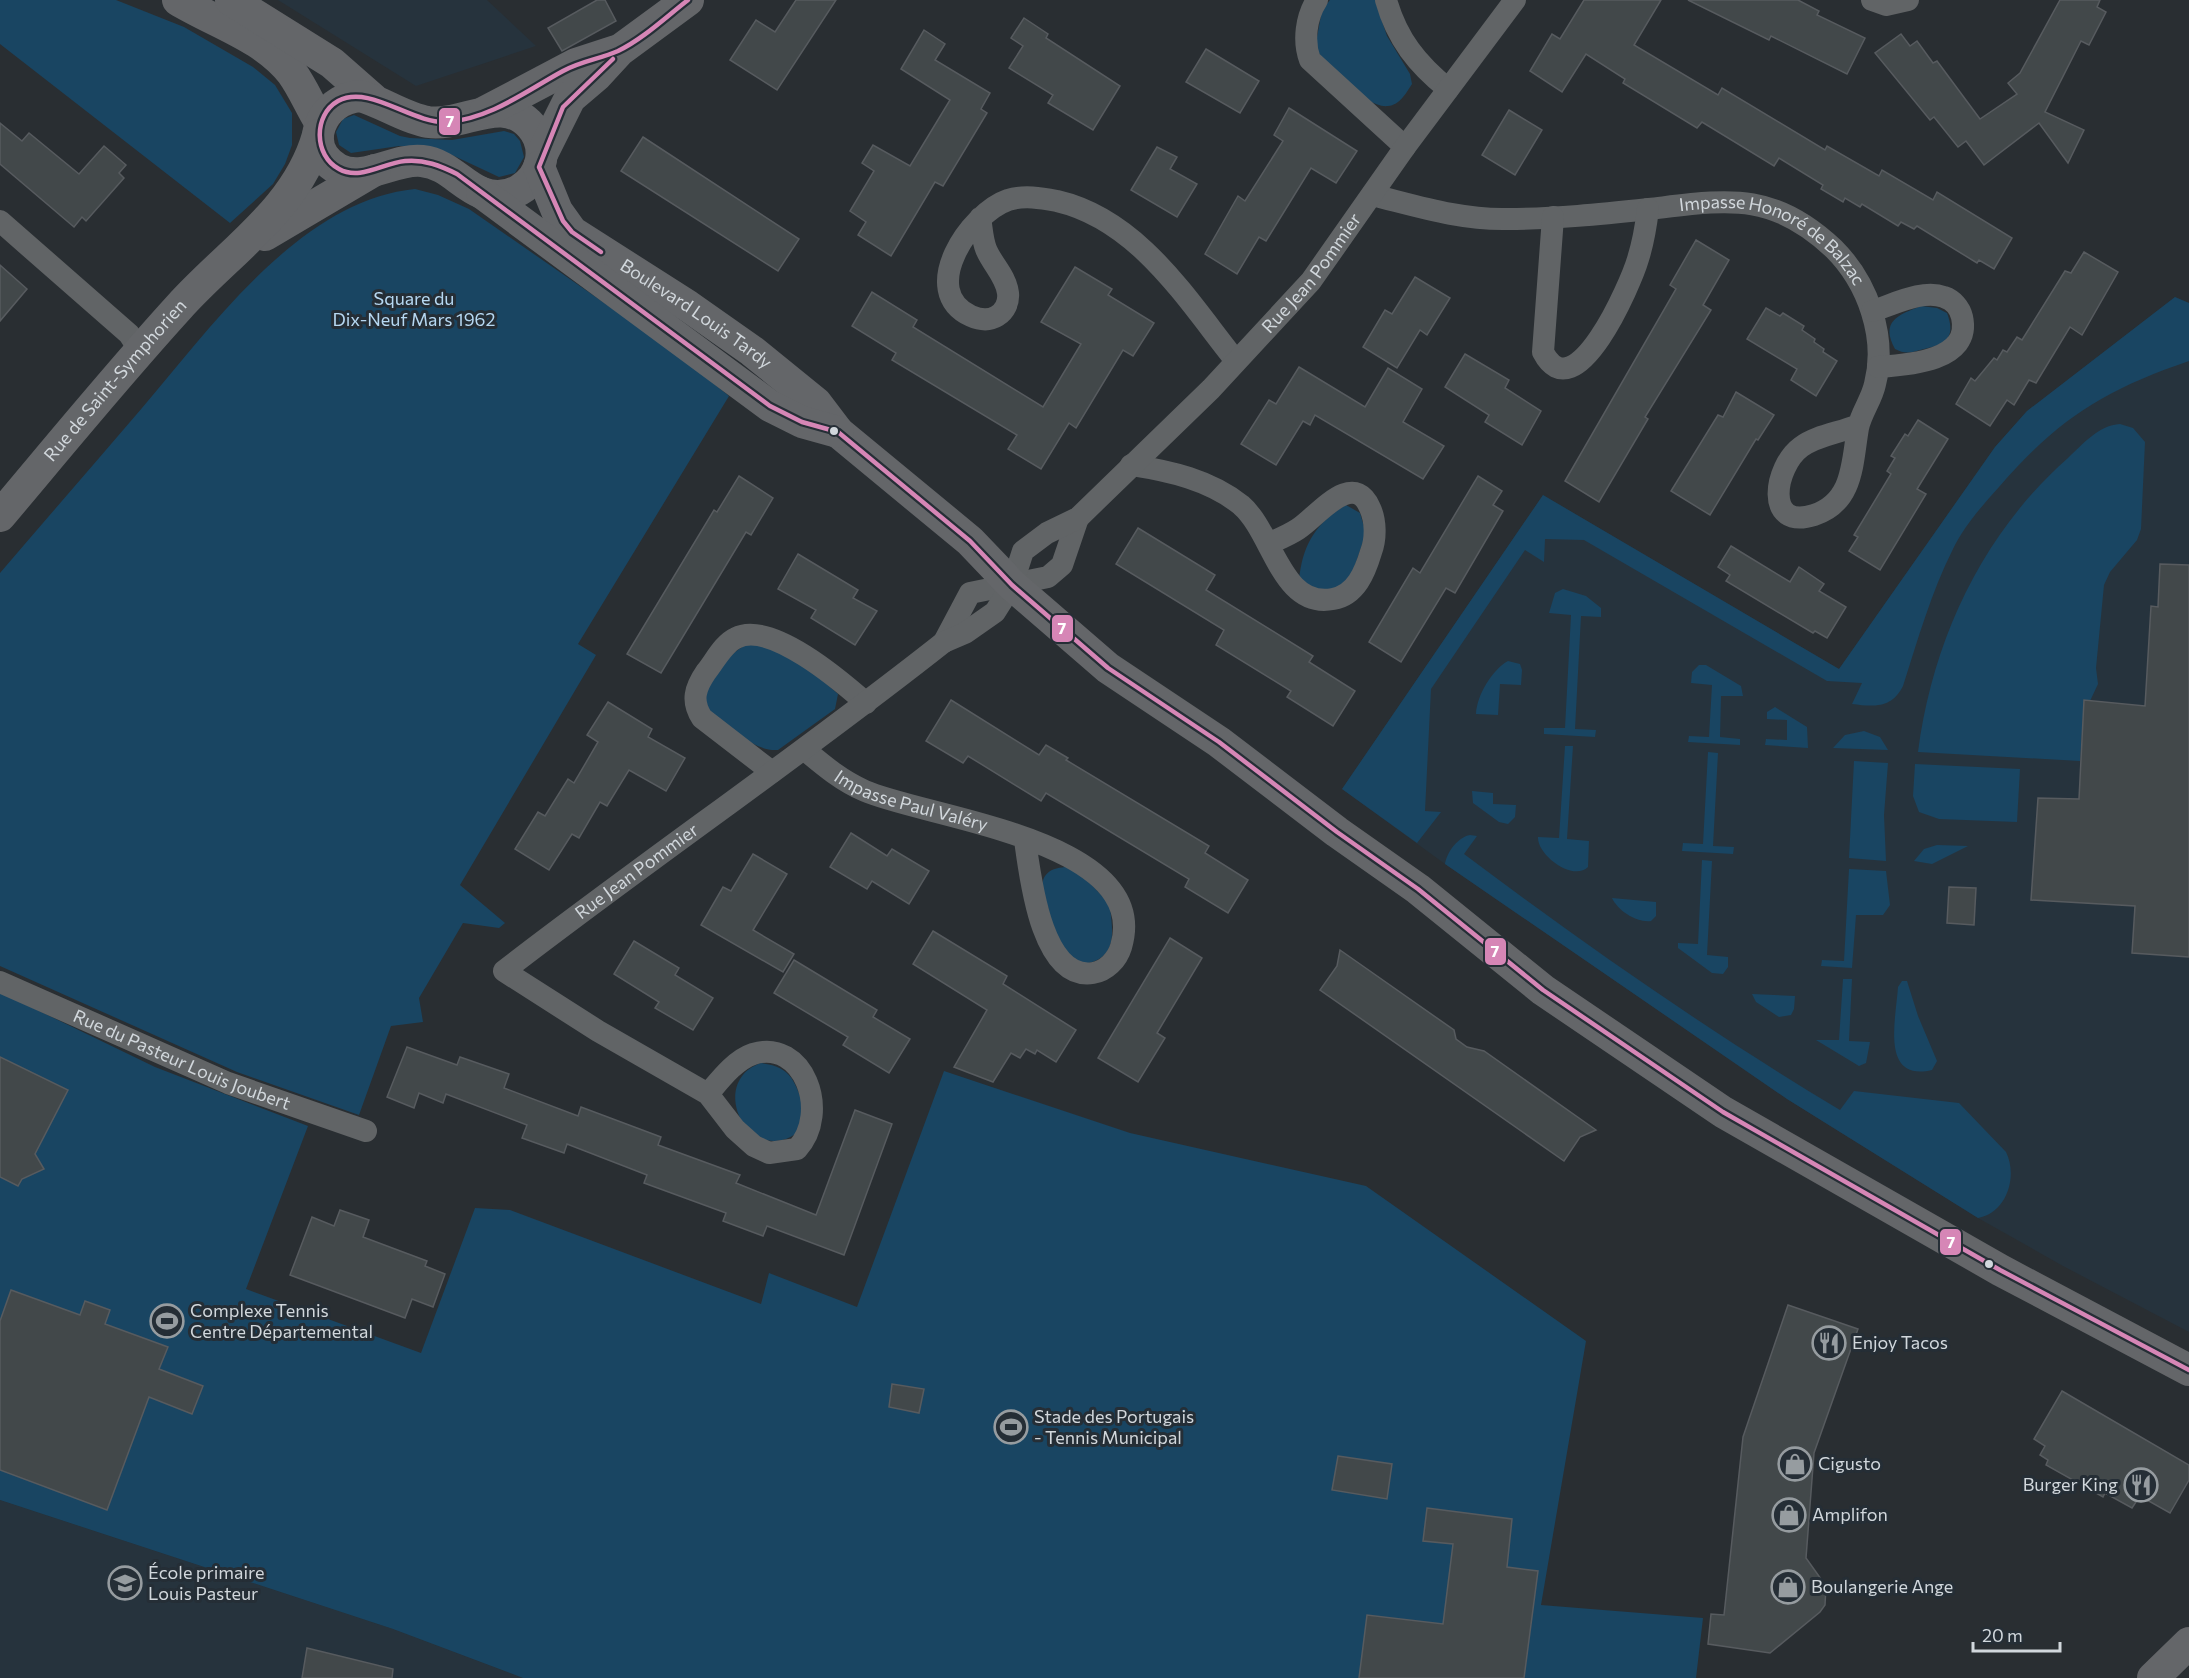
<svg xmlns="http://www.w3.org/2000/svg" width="2189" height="1678" font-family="Commissioner,sans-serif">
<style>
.built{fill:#26333d}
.green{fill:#194562}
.building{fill:#42484a;stroke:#575b5f;stroke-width:1.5}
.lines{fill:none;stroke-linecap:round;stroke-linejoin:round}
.street{stroke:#616466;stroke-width:22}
.secondary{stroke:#646669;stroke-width:32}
.bus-1-casing{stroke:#252e36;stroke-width:9}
.bus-1{stroke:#d686b6;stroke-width:4.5}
.bus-dot{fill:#d1d7dc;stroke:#252e36;stroke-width:2}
.labels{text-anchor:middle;stroke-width:6;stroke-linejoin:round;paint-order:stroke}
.street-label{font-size:18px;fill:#d1d7dc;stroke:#252e36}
.park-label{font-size:18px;fill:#b6d8f2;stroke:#252e36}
.poi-label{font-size:18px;fill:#d1d7dc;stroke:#252e36;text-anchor:start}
.line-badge{stroke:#252e36;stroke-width:2}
.badge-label{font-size:16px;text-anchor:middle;font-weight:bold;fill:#fff}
</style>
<rect width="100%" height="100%" fill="#292e32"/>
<g class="built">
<polygon points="278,0 487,0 536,46 416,86"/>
<polygon points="2175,297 2189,303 2189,1332 2063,1266 1978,1218 1787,1099 1445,864 1342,789 1543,495 1839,669 1995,447 2027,411"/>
<polygon points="0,1500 393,1629 523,1678 0,1678"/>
</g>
<g class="green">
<polygon points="0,0 116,0 184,27 253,67 275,85 292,113 292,145 285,164 273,184 230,223 0,44"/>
<path d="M1330 0H1375L1387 36 1410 74 1412 84C1406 93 1400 105 1388 106 1366 109 1327 65 1315 48L1322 10Z"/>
<polygon points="354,115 400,136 410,138 452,140 504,131 514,134 520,141 524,157 515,173 499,177 452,155 418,147 399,146 351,153 339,145 336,132 343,119"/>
<path d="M415 189 438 195 469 209 672 350 729 396 578 644 596 655 460 885 505 923 499 928 463 923 419 998 423 1022 391 1026 359 1115 237 1072 0 966V573C47 518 95 463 142 408 211 327 301 200 415 189Z"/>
<path d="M2175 297 2189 303V361C2104 390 2058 419 1999 487 1982 506 1964 526 1953 549 1931 593 1918 639 1903 686 1892 708 1875 707 1852 704L1862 683 1827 681 1584 540 1545 539 1544 562 1525 550 1431 689 1425 811 1441 812 1417 843 1342 789 1543 495 1839 669 1995 447 2027 411Z"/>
<path d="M1921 306 1937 308 1947 313C1956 337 1947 344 1924 349 1912 352 1906 355 1895 349 1880 321 1898 315 1921 306Z"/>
<path d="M2120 424 2133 428 2145 442 2141 529 2137 540 2110 572 2104 585 2096 668 2098 684 2090 701H2084L2080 761 1918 752C1933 639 1982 534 2068 458 2083 444 2099 425 2120 424Z"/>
<path d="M1346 505 1360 513 1366 533 1350 580 1325 593 1299 580C1302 546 1316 522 1346 505Z"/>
<polygon points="1563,589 1586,596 1601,608 1601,617 1581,616 1575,729 1596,730 1595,737 1544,734 1544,728 1565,728 1571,615 1549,613 1555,593"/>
<path d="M754 641 806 666 838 694 835 709 778 750C763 751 752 743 740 736 731 731 719 726 712 719 685 694 731 649 754 641Z"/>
<path d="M1508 661 1520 664 1522 670 1521 685 1500 684 1498 715 1476 714C1477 695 1492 670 1508 661Z"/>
<polygon points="1699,665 1706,665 1741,686 1743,696 1721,696 1720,737 1740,739 1740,745 1688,742 1689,736 1709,737 1712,685 1691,683 1692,672"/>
<polygon points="1775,707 1807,727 1808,748 1765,745 1766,739 1787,740 1787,720 1767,719 1767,712"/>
<polygon points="1864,731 1880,737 1888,750 1833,748 1845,735"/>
<path d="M1565 746H1573L1567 839 1589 841 1588 867C1573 882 1537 855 1538 837L1559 838Z"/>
<polygon points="1708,752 1718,753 1713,846 1734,847 1733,854 1682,851 1683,843 1703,844"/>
<polygon points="1854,761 1888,763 1884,815 1886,861 1849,858"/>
<polygon points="1915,764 2020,769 2017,822 1939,819 1919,812 1913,796"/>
<polygon points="1472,791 1493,793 1493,804 1516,805 1515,817 1508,824 1499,822 1473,803"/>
<path d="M1470 835 1477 836 1464 854C1585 945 1710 1032 1840 1110L1854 1091 1959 1103 2006 1152C2018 1176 2007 1213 1978 1218L1787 1099 1445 864C1447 852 1458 837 1470 835Z"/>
<polygon points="1937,845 1968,846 1932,864 1914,861 1924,849"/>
<polygon points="1702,860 1712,861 1707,955 1728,957 1728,967 1723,974 1712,973 1678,948 1678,943 1698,944"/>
<path d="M1065 867 1081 874 1110 904C1111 925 1119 951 1095 961 1063 974 1053 929 1048 907 1045 898 1039 885 1045 876 1050 869 1057 868 1065 867Z"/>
<polygon points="1849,869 1886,871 1890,905 1883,915 1856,915 1852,968 1821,966 1822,960 1844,961"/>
<path d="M1612 898 1656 902V916L1651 921C1637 923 1618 911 1612 898Z"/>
<polygon points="1843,979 1852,979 1849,1041 1870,1042 1866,1063 1859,1066 1816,1040 1839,1040"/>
<path d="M1902 981H1907L1918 1016 1937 1061 1932 1070C1880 1082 1896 1019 1898 987Z"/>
<polygon points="0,992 155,1067 308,1126 246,1289 421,1353 475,1208 510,1210 761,1304 769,1273 857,1307 944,1071 1130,1133 1366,1186 1586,1341 1541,1605 1703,1618 1696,1678 523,1678 393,1629 0,1500"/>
<polygon points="1752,994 1795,996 1794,1009 1791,1015 1779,1017 1756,1002"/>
<path d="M761 1063C793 1067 795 1083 805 1109 803 1116 801 1125 798 1131 794 1136 787 1139 782 1140 739 1150 713 1079 761 1063Z"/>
</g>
<g class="building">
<polygon points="597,0 605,0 616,21 562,51 548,28"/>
<polygon points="796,0 836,0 777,90 730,60 756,20 775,32"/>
<polygon points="1584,0 1661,0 1634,45 1718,95 1722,88 1825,150 1827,146 1879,176 1882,170 1933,200 1937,192 2012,238 1994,269 1979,260 1977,263 1917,226 1914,229 1901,222 1898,226 1862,204 1860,207 1845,198 1843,202 1821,189 1823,185 1779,158 1774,166 1702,122 1697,128 1623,83 1625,79 1586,54 1562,92 1530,71 1552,34 1560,39"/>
<polygon points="1688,0 1798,0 1819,11 1817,15 1865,38 1847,74 1771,36 1769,40"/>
<polygon points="2060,0 2100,0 2097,7 2106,12 2089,45 2081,41 2045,112 2084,130 2068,163 2039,123 1984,165 1966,141 1958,147 1934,117 1930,120 1875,53 1901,34 1910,46 1917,41 1933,63 1937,61 1980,119 2017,94 2008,83 2020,73"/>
<polygon points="1024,18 1048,34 1046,38 1120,86 1093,130 1048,103 1053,95 1009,68 1023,46 1011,38"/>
<polygon points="924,30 945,44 935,60 990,93 981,109 987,113 943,186 935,182 891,256 858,235 866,222 850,211 874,171 862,163 873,145 910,166 950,100 901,69"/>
<polygon points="1206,49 1259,81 1240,113 1186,82"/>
<polygon points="1289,108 1357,151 1336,183 1311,168 1266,241 1259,237 1237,274 1205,254 1238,196 1245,201 1283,141 1274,135"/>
<polygon points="1509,110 1542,130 1515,175 1482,155"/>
<polygon points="0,123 22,141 29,133 79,174 104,146 126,165 119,173 124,178 86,221 82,217 74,227 0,164"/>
<polygon points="643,137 799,239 778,271 621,171"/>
<polygon points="1157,147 1177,157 1170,169 1197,184 1177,217 1131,190"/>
<polygon points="1696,240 1729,260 1703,305 1711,310 1645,417 1648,419 1599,502 1565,481 1676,289 1670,285"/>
<polygon points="2084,252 2118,272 2082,335 2070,327 2036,383 2029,380 2014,405 2007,400 1990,426 1956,404 1971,378 1975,381 1994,358 1997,360 2003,350 2007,352 2017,337 2022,340 2065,271 2071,273"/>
<polygon points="0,265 27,289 0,321"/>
<polygon points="1075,267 1112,289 1108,295 1154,323 1133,356 1123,350 1076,428 1069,423 1041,469 1008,449 1017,435 892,360 896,353 852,326 872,292 917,320 913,327 1043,407 1081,344 1041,322"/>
<polygon points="1415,277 1450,298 1427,335 1420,330 1397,368 1363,347 1385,310 1392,314"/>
<polygon points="1766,308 1780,316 1783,313 1804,326 1802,330 1815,339 1814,342 1824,349 1823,352 1837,361 1816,396 1791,380 1797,369 1747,339"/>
<polygon points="1465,354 1509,380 1505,388 1541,411 1522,445 1485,422 1489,415 1445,387"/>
<polygon points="1299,367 1365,407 1388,368 1422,389 1403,422 1444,446 1423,479 1315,415 1310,425 1303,421 1276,465 1241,444 1269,400 1276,404"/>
<polygon points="1736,392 1774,415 1758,440 1756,439 1710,515 1671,491 1718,415 1723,417"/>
<polygon points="1918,420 1948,439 1917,489 1926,494 1880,570 1849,551 1858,537 1854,535 1891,474 1887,471 1895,458 1891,456 1905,434 1908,436"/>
<polygon points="739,476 773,498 751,535 746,532 661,673 627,654 714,510 717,512"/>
<polygon points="1478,476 1502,491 1493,505 1503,511 1455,593 1446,588 1401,662 1369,642 1413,568 1420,573"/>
<polygon points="1138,528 1215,575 1206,590 1313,656 1309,662 1355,691 1333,726 1287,697 1291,691 1216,645 1224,630 1116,564"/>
<polygon points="1731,546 1790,582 1799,567 1824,584 1819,591 1846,607 1827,638 1815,631 1813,633 1726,581 1730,575 1718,567"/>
<polygon points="798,554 858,590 853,598 877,611 855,645 811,618 816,610 778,589"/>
<polygon points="2160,564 2189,565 2189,957 2132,953 2135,906 2031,900 2038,798 2079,799 2084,700 2145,706 2151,606 2158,607"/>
<polygon points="951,700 1039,755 1046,745 1068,758 1066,760 1209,846 1205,853 1248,880 1228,913 1185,887 1189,879 1046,793 1041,801 968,756 963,763 926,741"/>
<polygon points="608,702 652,729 648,737 685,758 666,791 629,770 607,806 600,802 579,838 572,834 549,870 515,849 538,812 545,816 568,779 574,783 598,742 587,735"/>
<polygon points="851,833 887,856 892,849 929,871 909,904 872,881 867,889 830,867"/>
<polygon points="753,854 787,874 753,930 794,954 783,972 701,925 723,887 731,891"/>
<polygon points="1949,887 1976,888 1974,925 1947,923"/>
<polygon points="933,931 1007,976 1003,984 1076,1030 1056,1062 1037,1050 1035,1054 1026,1049 1020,1058 1011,1053 993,1082 954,1067 987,1010 913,964"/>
<polygon points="1170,938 1202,958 1157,1033 1165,1038 1138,1082 1098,1058"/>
<polygon points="634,941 679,968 675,975 713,998 693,1030 655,1008 659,1002 614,974"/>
<polygon points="1340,950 1454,1030 1456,1039 1467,1047 1484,1051 1596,1130 1580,1137 1564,1161 1320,990 1337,966"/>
<polygon points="794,960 877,1010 873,1017 910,1039 889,1073 843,1045 848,1037 774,993"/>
<polygon points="407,1047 457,1065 460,1057 509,1074 504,1088 578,1116 581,1107 661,1137 658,1145 740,1175 736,1183 816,1215 855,1110 892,1124 844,1255 767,1226 763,1236 723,1221 726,1213 644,1183 647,1175 567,1144 564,1153 522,1138 527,1125 446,1094 443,1103 419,1093 414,1108 387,1097"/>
<polygon points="0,1057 68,1090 35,1154 44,1169 22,1179 18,1186 0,1177"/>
<polygon points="340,1210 369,1220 363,1237 427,1261 425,1266 445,1274 433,1307 412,1299 405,1318 290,1275 312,1217 334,1226"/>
<polygon points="11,1290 80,1315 85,1301 110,1310 105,1324 168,1347 159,1369 203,1386 192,1414 149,1397 107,1510 0,1470 0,1321"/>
<polygon points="1788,1305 1858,1329 1814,1453 1806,1558 1826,1586 1825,1605 1820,1612 1770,1653 1708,1644 1711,1614 1724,1615 1743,1437"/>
<polygon points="892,1384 924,1389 919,1413 889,1407"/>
<polygon points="2062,1391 2189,1465 2189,1480 2170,1513 2140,1496 2132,1508 2105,1493 2103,1497 2046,1465 2048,1460 2040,1455 2045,1446 2034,1439"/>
<polygon points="1338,1456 1392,1464 1387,1499 1332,1490"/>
<polygon points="1427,1508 1512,1519 1507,1567 1538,1571 1524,1678 1359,1678 1367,1615 1443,1624 1453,1544 1423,1541"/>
<polygon points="307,1648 393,1669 392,1678 302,1678"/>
</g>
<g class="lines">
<g class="street">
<path d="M1317 0C1306 17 1303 41 1310 60L1405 147"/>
<path d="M1386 0C1397 39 1417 64 1448 89"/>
<polyline points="1872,0 1886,5 1908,0"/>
<path id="s1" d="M1372 195C1417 206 1460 220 1507 219 1554 219 1602 214 1649 209 1726 200 1772 190 1834 249 1868 283 1887 337 1875 384 1872 399 1861 413 1858 428 1852 462 1854 502 1814 515 1764 531 1774 467 1801 447 1817 435 1840 433 1858 425"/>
<path d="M1553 217 1543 352C1575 414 1631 283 1638 259 1643 243 1646 226 1648 209"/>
<path d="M980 218C982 228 982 239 986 249 992 264 1006 276 1008 293 1009 302 1005 311 997 316 989 321 980 320 971 316 917 291 970 213 1008 200 1024 195 1041 198 1057 201 1139 220 1187 300 1236 361"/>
<polyline points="0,221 129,334 140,351"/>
<path d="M1872 311C1893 305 1922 289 1944 297 1953 300 1960 308 1962 317 1972 361 1908 365 1878 367"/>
<path d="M1131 465C1170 471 1210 480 1241 505 1273 532 1281 609 1333 599 1356 595 1365 572 1371 552 1376 539 1376 521 1370 508 1353 468 1316 518 1298 529 1289 535 1279 539 1270 543"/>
<polyline points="944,642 970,593 1048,577 1062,565 1078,518"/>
<path id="s2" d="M805 750C824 766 842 781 865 791 927 818 1153 840 1121 947 1117 960 1106 971 1093 973 1041 981 1030 875 1025 840"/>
<path d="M772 772 702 718C691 701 695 688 706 672 715 661 723 644 736 638 770 620 841 681 866 703"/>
<path id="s3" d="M0 982 228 1083 366 1131"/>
<path id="s4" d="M708 1094C720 1080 735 1060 753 1054 803 1038 831 1112 797 1149L769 1153 754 1146 735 1129 708 1094 598 1031 504 971C649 859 800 756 944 642L965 633 995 612 1012 585 1023 551 1047 533 1078 518 1211 389 1311 281 1405 147 1515 0"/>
</g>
<g class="secondary">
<path d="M178 0C216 23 264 37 292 73 303 88 310 106 320 122"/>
<polyline points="231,0 332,63 373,99"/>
<path d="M360 96C383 102 404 118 428 122 464 127 502 93 531 126 539 135 543 148 541 160 536 186 508 203 482 193 460 184 448 164 422 161 394 158 364 183 338 169 300 148 321 99 360 96Z"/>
<polyline points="485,112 576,64 616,51"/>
<polyline points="542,154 570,98 597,75 620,50 688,0"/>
<path id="s5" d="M539 167 557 211 572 232 688 306 752 351 816 403 838 432 970 541 1012 585 1108 668 1219 742 1337 832 1418 889 1543 990 1723 1112 2000 1270 2189 1370"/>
<polyline points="482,193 770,406 802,422 838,432"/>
<polyline points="265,235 375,170"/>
<path id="s6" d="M0 516C59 446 117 375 179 307 228 252 297 210 318 135"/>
<polyline points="2153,1678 2189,1643"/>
</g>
<g class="bus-1-casing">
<g id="bus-1">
<path d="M688 0C666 17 643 39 618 51 600 59 581 61 563 71 526 91 490 119 447 122 412 124 370 84 338 101 313 115 314 156 339 169 360 181 383 163 405 161 424 159 441 166 457 174L770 406 802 422 838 432 970 541 1012 585 1108 668 1219 742 1337 832 1418 889 1543 990 1723 1112 2000 1270 2189 1370"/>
<polyline points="601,252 572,232 563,221 539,167 563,107 613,59"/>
</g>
</g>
<use href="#bus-1" class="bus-1"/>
</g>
<defs>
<g id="stadium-ring" transform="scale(1.725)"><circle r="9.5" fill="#252e36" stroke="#969ca0" stroke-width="1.5"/><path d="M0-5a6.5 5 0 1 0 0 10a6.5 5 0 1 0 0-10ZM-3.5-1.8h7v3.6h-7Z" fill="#969ca0"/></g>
<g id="restaurant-ring" transform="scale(1.725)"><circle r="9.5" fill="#252e36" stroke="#969ca0" stroke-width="1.5"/><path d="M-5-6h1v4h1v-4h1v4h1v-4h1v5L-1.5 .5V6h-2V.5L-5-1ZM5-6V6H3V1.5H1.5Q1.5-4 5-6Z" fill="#969ca0"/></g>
<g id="shop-ring" transform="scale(1.725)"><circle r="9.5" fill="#252e36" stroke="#969ca0" stroke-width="1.5"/><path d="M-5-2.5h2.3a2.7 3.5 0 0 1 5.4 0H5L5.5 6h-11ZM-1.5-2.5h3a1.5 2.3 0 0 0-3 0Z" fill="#969ca0"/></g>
<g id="school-ring" transform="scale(1.725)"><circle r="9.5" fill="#252e36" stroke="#969ca0" stroke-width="1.5"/><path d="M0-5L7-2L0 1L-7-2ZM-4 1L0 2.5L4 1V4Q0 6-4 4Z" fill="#969ca0"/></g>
</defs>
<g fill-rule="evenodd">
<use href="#stadium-ring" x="167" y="1321"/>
<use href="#restaurant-ring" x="1829" y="1343"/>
<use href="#stadium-ring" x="1011" y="1427"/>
<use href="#shop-ring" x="1795" y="1464"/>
<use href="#restaurant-ring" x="2141" y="1485"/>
<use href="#shop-ring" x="1789" y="1515"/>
<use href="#school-ring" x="125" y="1583"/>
<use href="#shop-ring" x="1788" y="1587"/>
</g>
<g class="bus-dot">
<circle cx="834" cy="431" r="5"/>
<circle cx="1989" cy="1264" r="5"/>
</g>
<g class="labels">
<g class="street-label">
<text dy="6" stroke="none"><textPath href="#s1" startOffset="416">Impasse Honoré de Balzac</textPath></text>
<text dy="6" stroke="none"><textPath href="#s4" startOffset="1632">Rue Jean Pommier</textPath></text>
<text dy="6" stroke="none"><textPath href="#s5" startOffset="222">Boulevard Louis Tardy</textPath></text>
<text dy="6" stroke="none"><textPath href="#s6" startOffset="178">Rue de Saint-Symphorien</textPath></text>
<text dy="6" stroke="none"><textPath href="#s2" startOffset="120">Impasse Paul Valéry</textPath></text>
<text dy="6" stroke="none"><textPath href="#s4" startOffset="718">Rue Jean Pommier</textPath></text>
<text dy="6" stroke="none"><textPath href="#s3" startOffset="198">Rue du Pasteur Louis Joubert</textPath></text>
</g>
<g class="park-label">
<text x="414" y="305">Square du<tspan x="414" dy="21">Dix-Neuf Mars 1962</tspan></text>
</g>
<g class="poi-label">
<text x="190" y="1317">Complexe Tennis<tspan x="190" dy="21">Centre Départemental</tspan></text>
<text x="1852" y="1349">Enjoy Tacos</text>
<text x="1034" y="1423">Stade des Portugais<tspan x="1034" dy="21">- Tennis Municipal</tspan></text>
<text x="1818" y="1470">Cigusto</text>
<text x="2118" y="1491" text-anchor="end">Burger King</text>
<text x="1812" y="1521">Amplifon</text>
<text x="148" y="1579">École primaire<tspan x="148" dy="21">Louis Pasteur</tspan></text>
<text x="1811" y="1593">Boulangerie Ange</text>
</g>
</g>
<g class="line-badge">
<rect x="438" y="107" width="23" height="29" rx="6" fill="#d686b6"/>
<rect x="1051" y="614" width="23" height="29" rx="6" fill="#d686b6"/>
<rect x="1484" y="937" width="23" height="29" rx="6" fill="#d686b6"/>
<rect x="1939" y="1228" width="23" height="28" rx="6" fill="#d686b6"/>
</g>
<g class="badge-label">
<text x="450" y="127">7</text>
<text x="1062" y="634">7</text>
<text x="1495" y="957">7</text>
<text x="1951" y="1248">7</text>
</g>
<path d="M1973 1642v9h87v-9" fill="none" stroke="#d1d7dc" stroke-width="3"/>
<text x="1982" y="1642" font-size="18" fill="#d1d7dc" stroke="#252e36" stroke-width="4.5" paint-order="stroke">20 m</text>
</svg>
